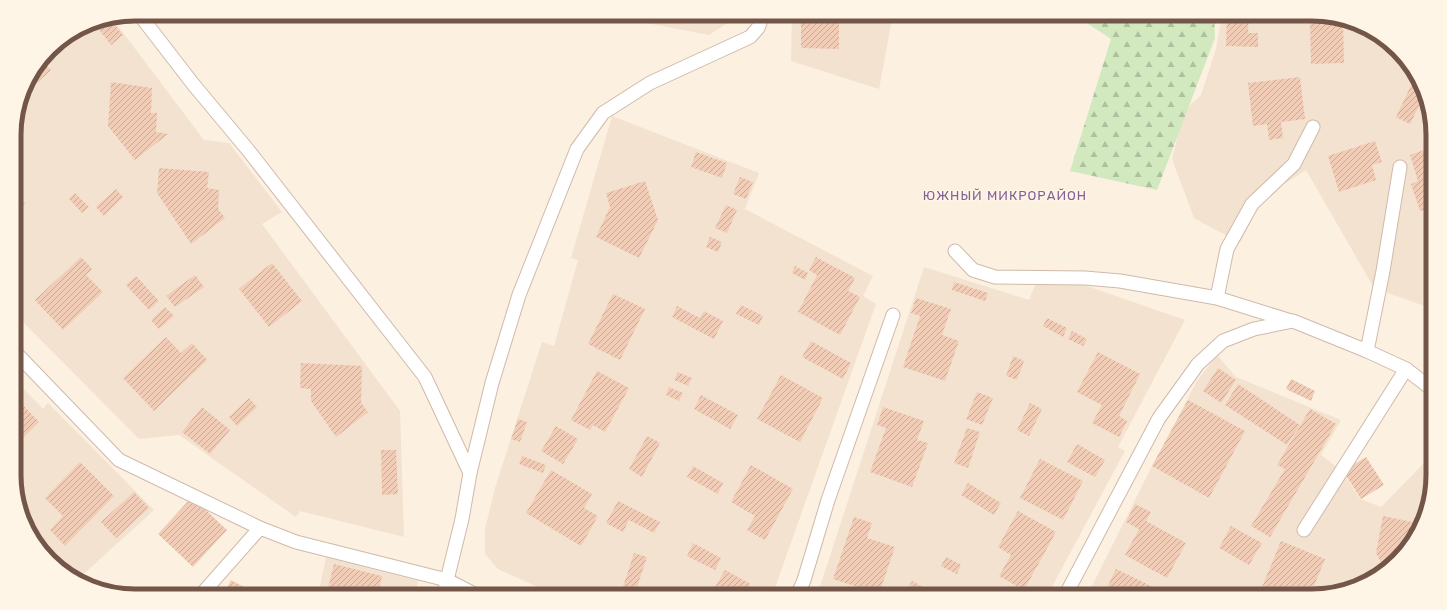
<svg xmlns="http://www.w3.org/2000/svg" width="1447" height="610" font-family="Rubik,sans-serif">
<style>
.residential{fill:#f3e2cf}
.forest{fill:url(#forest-firs)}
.building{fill:url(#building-hatch)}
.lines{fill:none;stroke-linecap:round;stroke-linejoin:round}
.service-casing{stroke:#cfbaab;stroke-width:15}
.service{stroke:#fff;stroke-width:13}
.labels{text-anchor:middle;stroke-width:3;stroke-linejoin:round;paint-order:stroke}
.neighbourhood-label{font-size:13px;letter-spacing:1px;fill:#836396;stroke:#fff5e6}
.rim{fill:none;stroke:#735648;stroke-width:5}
</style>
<defs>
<pattern id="forest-firs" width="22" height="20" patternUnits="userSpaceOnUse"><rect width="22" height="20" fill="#d2e9c0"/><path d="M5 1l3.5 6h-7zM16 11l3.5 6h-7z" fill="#afc09e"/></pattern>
<pattern id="building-hatch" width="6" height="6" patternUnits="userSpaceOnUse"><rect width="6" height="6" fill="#f1cdb8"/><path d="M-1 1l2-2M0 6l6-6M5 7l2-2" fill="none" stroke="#c8a998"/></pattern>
</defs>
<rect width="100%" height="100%" fill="#fcf0e1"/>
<g class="residential">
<polygon points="600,14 741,14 709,35"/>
<polygon points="792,14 893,14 879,89 791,61"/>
<polygon points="1222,14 1312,14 1358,23 1408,61 1432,119 1433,309 1374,288 1306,170 1265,196 1257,209 1240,243 1194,218 1172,159 1184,111 1201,95 1216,49"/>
<polygon points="112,18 204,140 229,143 282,212 262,224 400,411 404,537 300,511 296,517 179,435 139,439 15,314 14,126 26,81 55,44 89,23"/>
<polygon points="612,116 759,173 745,209 873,276 863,296 876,304 772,596 557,596 498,569 485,554 485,529 495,488 542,342 554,346 578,260 571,258"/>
<polygon points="924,267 1029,300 1041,270 1185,320 1118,447 1125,451 1047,596 817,596"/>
<polygon points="1217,355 1236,377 1341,420 1321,455 1341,470 1360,499 1381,507 1429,458 1433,459 1433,476 1424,521 1408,549 1380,576 1320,596 1087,596 1149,472 1197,381"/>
<polygon points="15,380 43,409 48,403 154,510 78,579 39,549 15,491"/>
<polygon points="326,557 418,581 415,596 318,596"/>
</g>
<polygon class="forest" points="1073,14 1214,14 1215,38 1157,190 1070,171 1111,39"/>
<g class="building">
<polygon points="801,14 839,14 839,49 801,48"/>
<polygon points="1227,14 1249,14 1248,33 1258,33 1258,47 1226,46"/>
<polygon points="1334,18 1343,20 1344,63 1311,64 1310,19"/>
<polygon points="110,19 123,35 111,45 93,22"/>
<polygon points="42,61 51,70 27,92 24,89 26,81"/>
<polygon points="1300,77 1305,119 1281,122 1283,138 1269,140 1267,124 1253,126 1248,83"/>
<polygon points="1414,79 1423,98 1410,124 1396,117"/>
<polygon points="111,82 152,88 151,113 157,113 156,132 168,134 135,160 108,126"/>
<polygon points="1375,141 1382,162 1372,165 1376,180 1339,192 1328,156"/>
<polygon points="1432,147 1432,207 1420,211 1411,184 1418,181 1410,155"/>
<polygon points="696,152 727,163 722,178 691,167"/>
<polygon points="159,168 209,172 207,188 219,190 218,209 225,218 191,244 157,193"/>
<polygon points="740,177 753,182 746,199 733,194"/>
<polygon points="645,181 658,220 639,258 596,237 610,207 606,193"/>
<polygon points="116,189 123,197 104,216 96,207"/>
<polygon points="14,192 25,203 14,214"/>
<polygon points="75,193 89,207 82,213 69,199"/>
<polygon points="726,205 737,210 727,233 715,228"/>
<polygon points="710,237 722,242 718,252 706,247"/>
<polygon points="81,257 92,269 86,275 103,292 63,330 35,300"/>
<polygon points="816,257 855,278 848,291 860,297 840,335 798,312 817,275 809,270"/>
<polygon points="272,263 302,301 269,327 239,289"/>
<polygon points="795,266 808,273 805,280 792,273"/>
<polygon points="195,275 204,287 175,307 166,296"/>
<polygon points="136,276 159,301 149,310 126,285"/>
<polygon points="954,282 988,293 985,301 952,290"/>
<polygon points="613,294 645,309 620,360 588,344"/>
<polygon points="916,298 951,309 942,335 959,341 945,381 903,367 920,316 911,313"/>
<polygon points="741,305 763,316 759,325 736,314"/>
<polygon points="677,306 700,318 704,311 723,321 714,339 672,317"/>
<polygon points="165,307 174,316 159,329 151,320"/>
<polygon points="1047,318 1067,328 1063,337 1043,326"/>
<polygon points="1072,331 1087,339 1083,346 1068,339"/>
<polygon points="166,337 181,353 192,343 207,360 154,411 123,378"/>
<polygon points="811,341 851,363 843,379 802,357"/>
<polygon points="1098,352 1140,374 1119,416 1127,421 1119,437 1092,423 1102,405 1077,392"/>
<polygon points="1013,356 1024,361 1017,380 1006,376"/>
<polygon points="301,363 362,366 361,403 368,412 336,437 311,401 311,389 300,388"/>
<polygon points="1218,368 1236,380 1221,403 1203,391"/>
<polygon points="597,371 629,388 605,432 593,425 590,430 571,420"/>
<polygon points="678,372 692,378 688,386 674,380"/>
<polygon points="781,375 823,398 800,442 757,419"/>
<polygon points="1291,379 1315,391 1311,401 1286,389"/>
<polygon points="1238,384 1300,425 1287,445 1225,405"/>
<polygon points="669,387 683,393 679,401 666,395"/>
<polygon points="977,392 993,398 982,425 966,419"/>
<polygon points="701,395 738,415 730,429 694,409"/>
<polygon points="15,397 39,422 15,446"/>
<polygon points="249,398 257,407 237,426 229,417"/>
<polygon points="1188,400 1245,431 1209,498 1152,466"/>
<polygon points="1030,403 1042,409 1029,436 1017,430"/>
<polygon points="202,407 230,430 210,454 182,432"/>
<polygon points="883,407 924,421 917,440 928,443 912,487 870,472 886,428 877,425"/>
<polygon points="1310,409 1336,424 1270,537 1251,526 1285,469 1277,465"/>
<polygon points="518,419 527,422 520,442 511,439"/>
<polygon points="556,426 578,439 563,464 541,451"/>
<polygon points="967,428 980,432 968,468 954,463"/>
<polygon points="647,436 660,443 642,477 629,469"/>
<polygon points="1077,444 1105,460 1095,477 1067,462"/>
<polygon points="381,450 396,450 398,494 382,495"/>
<polygon points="522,456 546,465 543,473 519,464"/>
<polygon points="1366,457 1384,485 1361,499 1343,471"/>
<polygon points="1040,459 1083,481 1063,520 1020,498"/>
<polygon points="80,462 114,496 65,546 50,530 63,516 45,498"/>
<polygon points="751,465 793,489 765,540 747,530 755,516 731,502"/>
<polygon points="693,466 723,483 718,494 687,477"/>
<polygon points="551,470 592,494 584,508 598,516 581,546 526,513"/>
<polygon points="968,483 1001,503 994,515 961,495"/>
<polygon points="134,492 149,508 116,538 101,522"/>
<polygon points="192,497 227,530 193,567 158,534"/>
<polygon points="618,501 660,522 654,533 629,520 623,532 606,523"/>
<polygon points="1135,504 1151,512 1146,521 1186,543 1167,578 1125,555 1139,529 1126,522"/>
<polygon points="1018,511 1056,532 1024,590 999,576 1011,555 998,547"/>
<polygon points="1383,516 1422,524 1408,549 1385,570 1376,553"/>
<polygon points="854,517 872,523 867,538 895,547 879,594 833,579"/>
<polygon points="1231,526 1262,543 1249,565 1219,548"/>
<polygon points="1281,541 1325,559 1310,596 1282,596 1262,587"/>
<polygon points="693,543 721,558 715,570 687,556"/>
<polygon points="634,553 647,557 634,596 620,596"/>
<polygon points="946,557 961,565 957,574 941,566"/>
<polygon points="334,564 382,576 378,596 326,596"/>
<polygon points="1116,569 1159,590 1157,596 1103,596"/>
<polygon points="725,570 749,583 751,596 710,596"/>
<polygon points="231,580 261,596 222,596"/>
<polygon points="912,581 940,596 915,596 906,591"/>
</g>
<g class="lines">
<g class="service-casing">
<g id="service">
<polyline points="139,14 193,84 248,150 425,377 470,473"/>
<polyline points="955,251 973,270 995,277 1085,278 1120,281 1217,298 1291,321"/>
<polyline points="1217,298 1227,249 1252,204 1294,164 1313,127"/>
<polyline points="1367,351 1383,271 1400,167"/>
<polyline points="15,352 119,460 260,528 296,542 447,580 444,596"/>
<polyline points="1304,530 1406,369"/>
<polyline points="200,596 260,528"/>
<polyline points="478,596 447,580 462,519 470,473 492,383 519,295 577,149 603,113 650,83 750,37 758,28 763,14"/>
<polyline points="797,596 804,580 828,500 893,315"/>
<polyline points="1065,596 1159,418 1198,364 1223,341 1254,329 1293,321 1367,351 1406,369 1433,390"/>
</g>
</g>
<use href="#service" class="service"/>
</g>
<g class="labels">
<g class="neighbourhood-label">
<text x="1005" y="200">ЮЖНЫЙ МИКРОРАЙОН</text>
</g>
</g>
<path d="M0 0H1447V610H0ZM135 21H1312A114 114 0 0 1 1426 135V475A114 114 0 0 1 1312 589H135A114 114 0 0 1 21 475V135A114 114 0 0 1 135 21Z" fill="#fff5e6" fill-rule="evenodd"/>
<path class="rim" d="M135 21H1312A114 114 0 0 1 1426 135V475A114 114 0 0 1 1312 589H135A114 114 0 0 1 21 475V135A114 114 0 0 1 135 21Z"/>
</svg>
